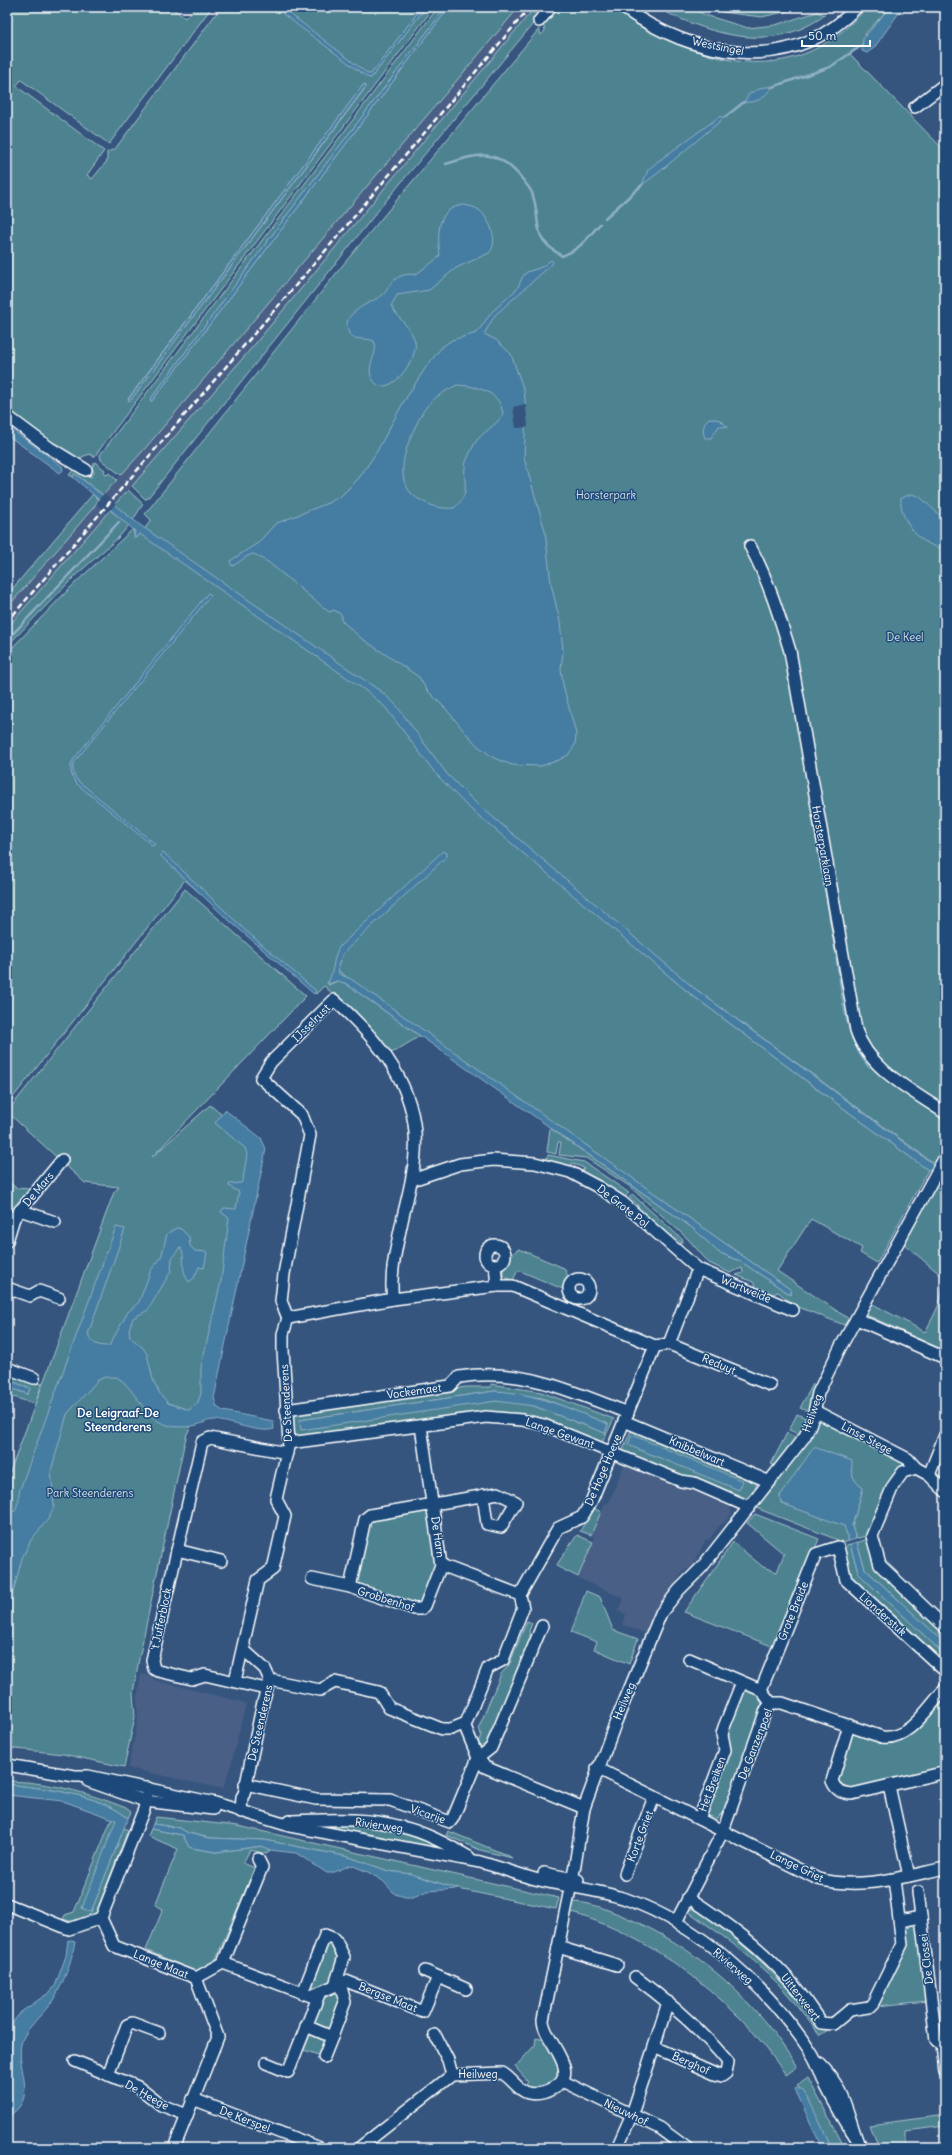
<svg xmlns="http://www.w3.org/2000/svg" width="952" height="2155" font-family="Delius,sans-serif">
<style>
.built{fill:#485f85}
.green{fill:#4e8391;stroke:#a6c1c8;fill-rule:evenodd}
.water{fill:#447ba1;stroke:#8fb0c7;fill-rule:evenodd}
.pier{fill:#35557f}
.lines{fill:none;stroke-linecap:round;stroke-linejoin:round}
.stream{stroke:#8fb0c7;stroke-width:2.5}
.minor-casing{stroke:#fff;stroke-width:14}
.minor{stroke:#1f4a7a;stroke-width:11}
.rail{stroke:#fff;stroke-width:2.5;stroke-dasharray:6 3;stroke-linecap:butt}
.labels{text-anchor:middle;stroke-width:3;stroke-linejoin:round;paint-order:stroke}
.street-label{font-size:11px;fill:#fff;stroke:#1f4a7a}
.park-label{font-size:11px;fill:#d3e0e4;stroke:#1f4a7a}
.neighbourhood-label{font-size:12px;font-weight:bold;fill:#fff;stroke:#1f4a7a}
</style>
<rect width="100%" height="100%" fill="#35557f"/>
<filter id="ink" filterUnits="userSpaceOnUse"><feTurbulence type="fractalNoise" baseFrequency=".025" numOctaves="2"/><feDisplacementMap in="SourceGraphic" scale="8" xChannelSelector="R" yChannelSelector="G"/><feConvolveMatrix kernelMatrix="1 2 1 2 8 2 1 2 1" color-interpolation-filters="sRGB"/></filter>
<g filter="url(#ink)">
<g class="built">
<polygon points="500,7 543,7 134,487 132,486 129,490 131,492 129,505 123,512 96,490 113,477 117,480 120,475 117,472"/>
<polygon points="93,494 98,500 96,504 107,513 110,510 7,638 7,595"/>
<polygon points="625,1463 729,1506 732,1513 726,1521 718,1527 709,1540 706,1539 692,1567 683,1571 645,1633 622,1625 626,1614 618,1611 623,1598 578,1578 595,1537 592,1536 605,1503 608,1504"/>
<polygon points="141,1674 151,1676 154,1680 246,1703 231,1765 223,1789 128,1768 138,1720 137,1698"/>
</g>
<g class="green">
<path d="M7 7H171L185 18 196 7H212L109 144 21 80 16 86 104 151 87 175 92 179 107 161V152L115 149 221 7H422L369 77 371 78 426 7H434L94 457 90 454 76 459 39 435 7 411ZM364 84 366 87 130 401 128 399Z"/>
<polygon points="438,7 446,7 287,215 150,400 152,401 449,7 519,7 142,452 121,475 101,460 100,455"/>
<polygon points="535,7 547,7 385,202 147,499 145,499 132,486 255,344"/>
<path d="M557 7C569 7 602 4 612 7 621 10 631 21 639 26 646 30 654 34 661 37 740 73 806 77 867 7H890L866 33 861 47 850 54 945 151V1117C943 1133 943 1150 936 1165L694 988 485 814 482 817 688 992 824 1094 928 1170 877 1263 860 1253 862 1248 811 1219 777 1271 849 1319 844 1325 796 1306 778 1292 769 1296 758 1291 753 1282 736 1275 743 1273 742 1268 730 1273 709 1263 688 1239 629 1186 586 1158 559 1155 561 1142H558L556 1154 547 1152 550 1128 694 1229 718 1252 740 1261 791 1295V1290L338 971 327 983 329 985 337 981 345 983 420 1036 390 1054 358 1016 324 986 316 994 185 880 7 1105V653L71 587 133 529 135 538 141 534 151 520 145 514 342 266 539 29 541 35 545 31 543 24Z"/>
<path d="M655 7H690L705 15 748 28 775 25 817 12 825 15C771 55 709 34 655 7Z"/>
<polygon points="722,7 806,7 762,17 721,12"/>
<polygon points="95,462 105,470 104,472 107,475 109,473 117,480 103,495 78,476 73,477 69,475 73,470 79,469 91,477 94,473 92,467"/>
<polygon points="128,490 143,504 133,520 114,505"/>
<polygon points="93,494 98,500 94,507 7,608 7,595"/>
<polygon points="110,510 129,525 119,537 75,576 7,646 7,628"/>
<polygon points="185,889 306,996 152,1157 210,1105 254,1141 201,1407 187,1434 184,1445 139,1659 133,1693 135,1717 124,1767 63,1754 7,1748 7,1480 114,1192 119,1187 85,1183 7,1112"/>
<polygon points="548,1155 584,1162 629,1193 622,1200 581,1174 584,1168 572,1163 570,1169 545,1161"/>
<path d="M945 1168V1351L867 1315 871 1303 925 1332C936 1311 944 1300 942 1276L904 1244Z"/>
<polygon points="7,1180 16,1188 30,1189 11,1211 7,1210"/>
<polygon points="632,1194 683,1240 681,1243 672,1235 668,1240 634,1210 638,1205 629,1197"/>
<path d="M519 1249 564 1268 569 1278 565 1290 518 1270 513 1280 503 1277C502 1265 509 1255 519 1249Z"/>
<polygon points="7,1371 42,1384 35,1404 7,1395 7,1387 28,1394 30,1388 7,1380"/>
<path d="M491 1384 541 1392 614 1419 602 1443 536 1417 508 1413H485L294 1437 292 1413 466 1387H491ZM495 1391 542 1398 608 1424 605 1433 534 1406 512 1402 496 1401 300 1420Z"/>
<polygon points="813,1384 819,1387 812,1413 800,1408"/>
<polygon points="797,1414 810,1420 801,1435 789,1430"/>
<polygon points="819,1418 901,1461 903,1464 868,1535 856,1539 852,1526 863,1488 855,1482 851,1471 780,1495 781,1502 845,1526 849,1541 840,1544 838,1540 756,1508 774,1486"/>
<polygon points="632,1428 758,1482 748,1499 743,1500 622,1452"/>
<polygon points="787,1433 800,1439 779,1467 771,1464"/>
<polygon points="594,1508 601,1512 591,1535 580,1531"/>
<polygon points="427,1511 429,1514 438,1565 420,1605 415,1605 356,1584 368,1524 371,1519"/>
<polygon points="755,1514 819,1539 774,1647 684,1612 733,1542 763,1567 777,1572 784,1554 747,1523"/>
<polygon points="577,1535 593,1542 578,1577 556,1566"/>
<polygon points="867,1539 876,1569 945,1633 945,1643 865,1569 857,1543"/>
<polygon points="850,1545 859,1574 945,1655 945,1667 850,1579 841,1548"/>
<polygon points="586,1591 600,1597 613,1630 638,1639 629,1664 594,1649 597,1642 571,1632"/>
<polygon points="527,1621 532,1623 529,1631 531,1639 488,1743 484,1748 480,1748 478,1743 481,1735 479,1727 501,1674 509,1665"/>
<polygon points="749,1689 758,1695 762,1705 726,1809 716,1819 708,1815 706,1807 724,1734 739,1695"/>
<path d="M945 1694V1771L850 1790C841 1786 837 1786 837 1775L852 1730 896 1741 904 1739Z"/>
<path d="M7 1781C49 1782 86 1792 126 1808L131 1812 128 1818C97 1793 45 1789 7 1784Z"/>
<polygon points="156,1817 238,1826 559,1898 556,1909 458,1889 411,1874 388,1871 349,1857 264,1840 209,1838 188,1833 179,1828 153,1824"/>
<polygon points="112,1818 116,1820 116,1824 82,1908 91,1912 124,1828 128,1830 96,1913 74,1922 63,1919 65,1915 74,1912"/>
<polygon points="291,1822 402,1828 473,1860"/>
<polygon points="151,1829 183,1835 189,1847 192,1848 216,1852 262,1846 270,1850 267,1854 250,1850 243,1863 255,1868 215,1961 196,1972 146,1950 163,1909 155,1905 178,1849 148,1836"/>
<polygon points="448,1831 509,1856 512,1858 480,1850 446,1835"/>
<path d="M571 1902C590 1902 606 1909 623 1916 696 1946 756 2000 797 2067L786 2075C771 2054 755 2032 736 2014 689 1968 632 1930 569 1912Z"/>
<path d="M693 1907C745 1943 779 1976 819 2026L831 2028 820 2035C810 2023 800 2009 790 1997 762 1964 725 1937 689 1912Z"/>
<polygon points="918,1922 927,2001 877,2006 904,1925"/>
<polygon points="326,1944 333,1946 340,1960 332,1981 315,1989 311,1983"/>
<polygon points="334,1992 339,1994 341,2000 329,2032 312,2025 324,1997"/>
<polygon points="308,2031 327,2039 321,2056 301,2049"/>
<path d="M536 2038 545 2040C551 2049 560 2060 560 2071 560 2088 535 2091 524 2086L528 2081 515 2067 535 2045Z"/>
<polygon points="808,2078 845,2148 832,2148 803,2091 797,2086"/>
<polygon points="945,2115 945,2126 906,2131 906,2148 878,2148 869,2125"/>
</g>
<g class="water">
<polygon points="422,7 426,7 371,78 367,77 283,14 283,11 285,10 368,74 371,74"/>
<polygon points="446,7 449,7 152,401 150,400 287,215"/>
<polygon points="890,7 903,7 874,48 867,53 862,51 863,39"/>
<polygon points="364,84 366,86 130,401 128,400"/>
<path d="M764 87H772C764 98 758 103 744 102L750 93Z"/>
<polygon points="719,117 725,117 658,173 642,185 648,170 657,162"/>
<path d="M464 205C469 206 475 207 479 210 489 218 500 242 489 253L456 268 429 290 397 295 391 306C398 318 412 329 415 342 419 359 387 402 373 380 364 366 380 354 374 341 366 337 354 342 349 333 338 312 373 303 384 294 386 292 387 289 389 286 394 278 405 272 415 275L438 258 440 255C437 233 437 207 464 205Z"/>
<path d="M551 260 553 262 552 264 495 315 484 334 496 340 511 354 524 391 526 409 524 458 545 531 551 584 560 622 563 651 561 669 563 685 576 734 575 745 568 755 559 760 541 766 512 765 494 758 478 746 464 731 447 710 426 689 419 677 361 638 341 620 342 615 334 610 329 612 268 562 254 554C245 555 240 563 232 566L230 561 258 543 275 524 328 503 341 496 359 478 376 453 403 403 426 367 442 347 452 340 477 333 491 313 517 289 523 276 527 272 542 267ZM457 385C477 386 500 391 503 414 496 427 481 432 474 445 471 451 468 457 466 462 461 482 473 492 454 508 441 509 433 507 422 501 391 486 404 450 416 425 420 417 424 408 431 402 438 395 447 390 457 385Z"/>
<path d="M709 418 720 420 728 427 719 426 711 438H705C702 431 703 423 709 418Z"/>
<polygon points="7,426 62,466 63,470 60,473 7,435"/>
<polygon points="74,474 78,476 140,525 383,693 396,705 447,774 474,801 694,988 933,1164 931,1169 928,1170 824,1094 688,992 466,805 436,774 385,707 369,693 140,534 134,538 135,531 73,477"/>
<path d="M912 494 920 497 945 520V548C922 548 899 521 901 498Z"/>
<path d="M208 593 211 595 75 761C71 769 73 774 78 781L155 844 153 846 76 783C71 775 69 769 73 760Z"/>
<polygon points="813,821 814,821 835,951"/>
<path d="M443 851 447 853V856L344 952 338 965 339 974 351 979 791 1290V1295L740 1261 718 1252 694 1229 345 983 337 981 327 984C335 972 332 958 340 946Z"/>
<polygon points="163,852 246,931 316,991 314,994 224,916 160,855"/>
<path d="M836 958 851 1035 859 1052 869 1068C844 1038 842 995 836 958Z"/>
<path d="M225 1110 261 1138 266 1149 214 1398 217 1407 223 1411 273 1421 274 1429C260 1434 230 1421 214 1420 207 1420 204 1423 197 1425 184 1428 170 1428 158 1421 141 1410 134 1388 117 1377H105L98 1380 67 1414 51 1471 54 1506 49 1518 31 1540 22 1558 10 1604 7 1606V1523L10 1513 15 1511 19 1500V1492L116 1227 125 1229 88 1334C92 1345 99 1346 109 1346L128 1312 139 1302 151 1270 161 1258 167 1234 176 1228 181 1229 189 1237 190 1246 195 1251 207 1252 204 1268 199 1267 194 1278 189 1282C179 1270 187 1254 180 1247L172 1258 171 1271 148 1310 133 1318 129 1329 130 1337 143 1348 147 1354 153 1380 160 1394 168 1403 189 1410 197 1404 201 1394V1367L221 1281 229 1218 221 1212 224 1208 236 1209 239 1192 229 1186V1184L241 1183 243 1180 247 1154 245 1148 215 1123Z"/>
<polygon points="7,1380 30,1388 28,1394 7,1387"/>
<path d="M495 1391C537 1393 570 1409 608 1424L605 1433 534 1406 496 1401 301 1430 300 1420Z"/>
<polygon points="632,1435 743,1481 739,1490 628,1445"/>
<path d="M814 1447 852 1461C851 1473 852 1480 863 1488L852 1526 856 1539 849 1541 844 1526 781 1503 780 1496Z"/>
<polygon points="857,1543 865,1569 945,1643 945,1655 859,1574 850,1545"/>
<path d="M7 1784C45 1789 97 1793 128 1818L91 1912 82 1908 116 1820 63 1801 7 1795Z"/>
<polygon points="153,1824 179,1828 188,1833 209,1838 264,1840 349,1857 388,1871 411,1874 458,1889 427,1891 413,1897 405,1897 395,1894 383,1881 368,1872 351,1865 332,1873 327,1873 296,1853 270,1850 262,1846 216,1852 192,1848 189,1847 183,1835 151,1829"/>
<path d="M68 1940 75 1942C71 1963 64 1982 53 2000 44 2014 25 2028 21 2044 16 2071 40 2098 7 2117V2091L13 2022 21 2012 50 1992 55 1986 66 1956Z"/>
<polygon points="797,2088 803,2091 808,2098 832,2148 822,2148 795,2089"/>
</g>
<g class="pier">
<polygon points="526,404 528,427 516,428 513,407"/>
<polygon points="104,493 116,504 109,511 97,502"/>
</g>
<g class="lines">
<g class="stream">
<polyline points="772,87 830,67 861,46"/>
<polyline points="725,117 744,102"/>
<path d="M446 164C475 155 494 147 518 174 522 179 529 186 532 193 543 223 528 235 562 256 583 247 585 240 600 224"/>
<polyline points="605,218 642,185"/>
<polyline points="7,640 119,522"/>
</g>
<g class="minor-casing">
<g id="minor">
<path d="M622 7C694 58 790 77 857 7"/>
<polyline points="539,21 551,7"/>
<polyline points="915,107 945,84"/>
<polyline points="7,416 50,448 86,470"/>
<path d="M750 546C768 579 779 615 790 651L856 1030C869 1070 912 1090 945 1113"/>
<polyline points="412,1180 460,1164 493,1160 535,1163 570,1172 598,1187 623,1203 698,1269 793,1310"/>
<polyline points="20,1210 55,1222"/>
<polyline points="14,1218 62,1160"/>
<polyline points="7,1241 14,1218 8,1216"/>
<circle cx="495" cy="1255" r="10"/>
<polyline points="495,1265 497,1286"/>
<circle cx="579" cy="1289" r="10"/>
<polyline points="7,1288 30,1296 39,1291 59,1298"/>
<path d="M288 1318 281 1301 284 1274 310 1135 302 1115 261 1078 271 1062 334 1000C379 1040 420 1089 415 1153 414 1176 407 1198 402 1221 397 1245 389 1275 393 1299"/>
<polyline points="288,1318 393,1299 497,1286 513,1286 655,1346 669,1344"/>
<polyline points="857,1319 945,1358"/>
<polyline points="669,1344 770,1385"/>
<polyline points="669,1344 698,1269"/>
<polyline points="7,1368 34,1378"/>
<path d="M286 1410 450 1386 459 1377C522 1367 571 1391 628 1413"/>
<polyline points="815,1411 908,1459 916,1468"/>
<polyline points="624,1421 770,1482"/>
<polyline points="289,1443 486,1417 522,1420 544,1425 681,1481 694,1483 749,1507"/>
<polyline points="929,1475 945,1435"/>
<polyline points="945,1491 929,1475 916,1468 903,1472 893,1486 872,1536 880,1565 945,1627"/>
<polyline points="177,1550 221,1561"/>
<polyline points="441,1565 520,1595"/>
<polyline points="312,1579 350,1587 414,1609 421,1609 425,1606 441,1565 421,1426"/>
<polyline points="350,1587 365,1519 370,1515 498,1493 516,1502 501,1527 487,1524 483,1495"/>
<polyline points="689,1659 761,1690 771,1703"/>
<polyline points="270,1680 320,1690 335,1682 379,1692 389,1708 442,1729 451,1729 466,1723 488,1668 503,1660 523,1608 520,1595 558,1528 582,1517 591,1502 655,1346"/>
<polyline points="235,1681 258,1580 273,1569 285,1516 276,1499 289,1443 283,1350 283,1334 288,1318"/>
<polyline points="266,1689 205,1675 192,1679 158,1671 154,1669 152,1660 202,1442 210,1438 287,1453"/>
<polyline points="761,1690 816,1554 838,1547 846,1580 945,1671"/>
<polyline points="464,1724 478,1758 491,1748 542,1626"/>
<path d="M849 1725 832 1781C836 1791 842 1793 852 1794L942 1773 945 1774"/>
<path d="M7 1765 75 1776H88L215 1803 290 1826 480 1862C499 1867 516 1874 535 1879 565 1887 597 1889 626 1899 698 1924 769 1988 810 2051 818 2062 821 2075 826 2086 835 2104 844 2120 855 2136"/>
<path d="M597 1768 818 1879C861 1890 902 1877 945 1868"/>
<polyline points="88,1781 145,1801 213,1809"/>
<polyline points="245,1784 316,1799 390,1800 450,1822 453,1818 478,1758 485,1767 584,1808"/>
<polyline points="889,1786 909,1876"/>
<polyline points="148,1788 144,1809 101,1918 114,1946 196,1978 218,2037 174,2148"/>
<polyline points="241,1812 242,1797 244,1794 263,1702 270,1680 265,1669 245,1651 244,1644"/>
<polyline points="699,1819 725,1750 722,1734 724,1727 742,1682"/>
<path d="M289 1821C326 1820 365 1817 402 1827 425 1832 448 1845 469 1857"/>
<polyline points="544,1873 578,1880"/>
<polyline points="625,1874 654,1797"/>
<polyline points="918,1892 936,2040 942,2045 945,2045"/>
<path d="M688 1897C726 1922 762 1948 792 1983 803 1996 812 2010 821 2023L833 2024 850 2010 869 2007 873 2003 902 1944 894 1879"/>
<polyline points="7,1904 69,1929 101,1918"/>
<polyline points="900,1921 921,1917"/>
<path d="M676 1922 723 1831 766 1710 771 1703H782L882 1737C909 1741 928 1707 945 1689"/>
<polyline points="558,1947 617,1965"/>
<polyline points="223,1963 262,1867 258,1859"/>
<polyline points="425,1971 466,1989"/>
<path d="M635 1977C669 2002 701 2029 728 2062L726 2073 722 2076 715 2074 654 2047 668 2002"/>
<polyline points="196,1978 223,1963 311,1996 346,1981 423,2012 438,1977"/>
<polyline points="303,1993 325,1935 335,1939 344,1957 335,1985"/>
<polyline points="306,2026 332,2037 345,2002 340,1983"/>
<polyline points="435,2035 448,2060 452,2075"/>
<polyline points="942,2045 945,2072"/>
<polyline points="324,2057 332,2037"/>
<polyline points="75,2061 138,2087 161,2105 187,2115"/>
<polyline points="266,2063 288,2072 320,1992"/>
<path d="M819 2063C846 2089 847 2116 860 2148"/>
<polyline points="108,2075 127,2025 132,2023 159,2033"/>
<polyline points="562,2081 660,2128 687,2148"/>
<polyline points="193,2099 320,2148"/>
<path d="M359 2148 452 2075 502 2073C512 2078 517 2090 528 2093 537 2095 545 2093 552 2089 585 2072 543 2041 543 2020L575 1865 584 1808 615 1724 661 1613 679 1590 702 1567 805 1436 813 1418 818 1393 840 1348 945 1157"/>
<polyline points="617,2148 632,2114 654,2047"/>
</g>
</g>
<use href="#minor" class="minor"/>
<polyline class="rail" points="7,622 332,243 530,7"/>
</g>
</g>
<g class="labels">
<g class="street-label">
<text transform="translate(718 46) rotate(12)" y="4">Westsingel</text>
<text transform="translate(823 846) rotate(80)" y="4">Horsterparklaan</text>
<text transform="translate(311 1023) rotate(-45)" y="4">IJsselrust</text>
<text transform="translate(38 1189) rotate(-50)" y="4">De Mars</text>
<text transform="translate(623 1206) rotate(38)" y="4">De Grote Pol</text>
<text transform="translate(746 1289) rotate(23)" y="4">Wartweide</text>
<text transform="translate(719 1364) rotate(23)" y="4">Reduyt</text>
<text transform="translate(414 1391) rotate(-8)" y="4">Vockemaet</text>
<text transform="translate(286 1403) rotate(-93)" y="4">De Steenderens</text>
<text transform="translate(812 1413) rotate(-71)" y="4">Heilweg</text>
<text transform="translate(560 1433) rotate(19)" y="4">Lange Gewant</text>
<text transform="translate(867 1438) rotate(28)" y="4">Linse Stege</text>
<text transform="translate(697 1451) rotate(23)" y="4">Knibbelwart</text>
<text transform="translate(603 1470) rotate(-67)" y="4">De Hoge Hoeve</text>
<text transform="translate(438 1537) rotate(82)" y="4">De Harn</text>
<text transform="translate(386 1599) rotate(17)" y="4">Grobbenhof</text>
<text transform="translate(793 1611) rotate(-68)" y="4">Grote Breide</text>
<text transform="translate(883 1614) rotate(42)" y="4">Lionderstuk</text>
<text transform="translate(161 1619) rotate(-78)" y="4">'t Jufferblock</text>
<text transform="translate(624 1701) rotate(-67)" y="4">Heilweg</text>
<text transform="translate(260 1723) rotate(-77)" y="4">De Steenderens</text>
<text transform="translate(755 1744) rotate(-69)" y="4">De Ganzenpoel</text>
<text transform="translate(712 1784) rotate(-70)" y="4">Het Breiken</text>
<text transform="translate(428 1814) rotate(19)" y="4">Vicarije</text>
<text transform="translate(379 1825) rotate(8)" y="4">Rivierweg</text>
<text transform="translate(640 1836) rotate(-69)" y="4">Korte Griet</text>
<text transform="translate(797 1866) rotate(26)" y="4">Lange Griet</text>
<text transform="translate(926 1959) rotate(-97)" y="4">De Clossei</text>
<text transform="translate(161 1964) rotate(22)" y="4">Lange Maat</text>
<text transform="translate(733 1966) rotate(41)" y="4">Rivierweg</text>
<text transform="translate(388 1997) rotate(22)" y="4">Bergse Maat</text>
<text transform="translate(801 1997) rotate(52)" y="4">Uitterweert</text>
<text transform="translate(691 2063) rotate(24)" y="4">Berghof</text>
<text x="478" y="2078">Heilweg</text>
<text transform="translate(147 2095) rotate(29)" y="4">De Heege</text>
<text transform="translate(626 2112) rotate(26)" y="4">Nieuwhof</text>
<text transform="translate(245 2119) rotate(21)" y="4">De Kerspel</text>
</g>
<g class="park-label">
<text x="606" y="499">Horsterpark</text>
<text x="905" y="641">De Keel</text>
<text x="90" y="1497">Park Steenderens</text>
</g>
<g class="neighbourhood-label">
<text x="118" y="1417">De Leigraaf-De<tspan x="118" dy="14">Steenderens</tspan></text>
</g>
</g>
<rect width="952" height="2155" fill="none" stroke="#1f4a7a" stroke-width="24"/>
<rect x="12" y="12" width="928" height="2131" fill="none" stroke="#fff" stroke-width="1.5" filter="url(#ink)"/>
<path d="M802 40v6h68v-6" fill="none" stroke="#ffffff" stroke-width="2"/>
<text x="808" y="40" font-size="12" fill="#ffffff" stroke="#1f4a7a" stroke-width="3" paint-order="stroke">50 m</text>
</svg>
